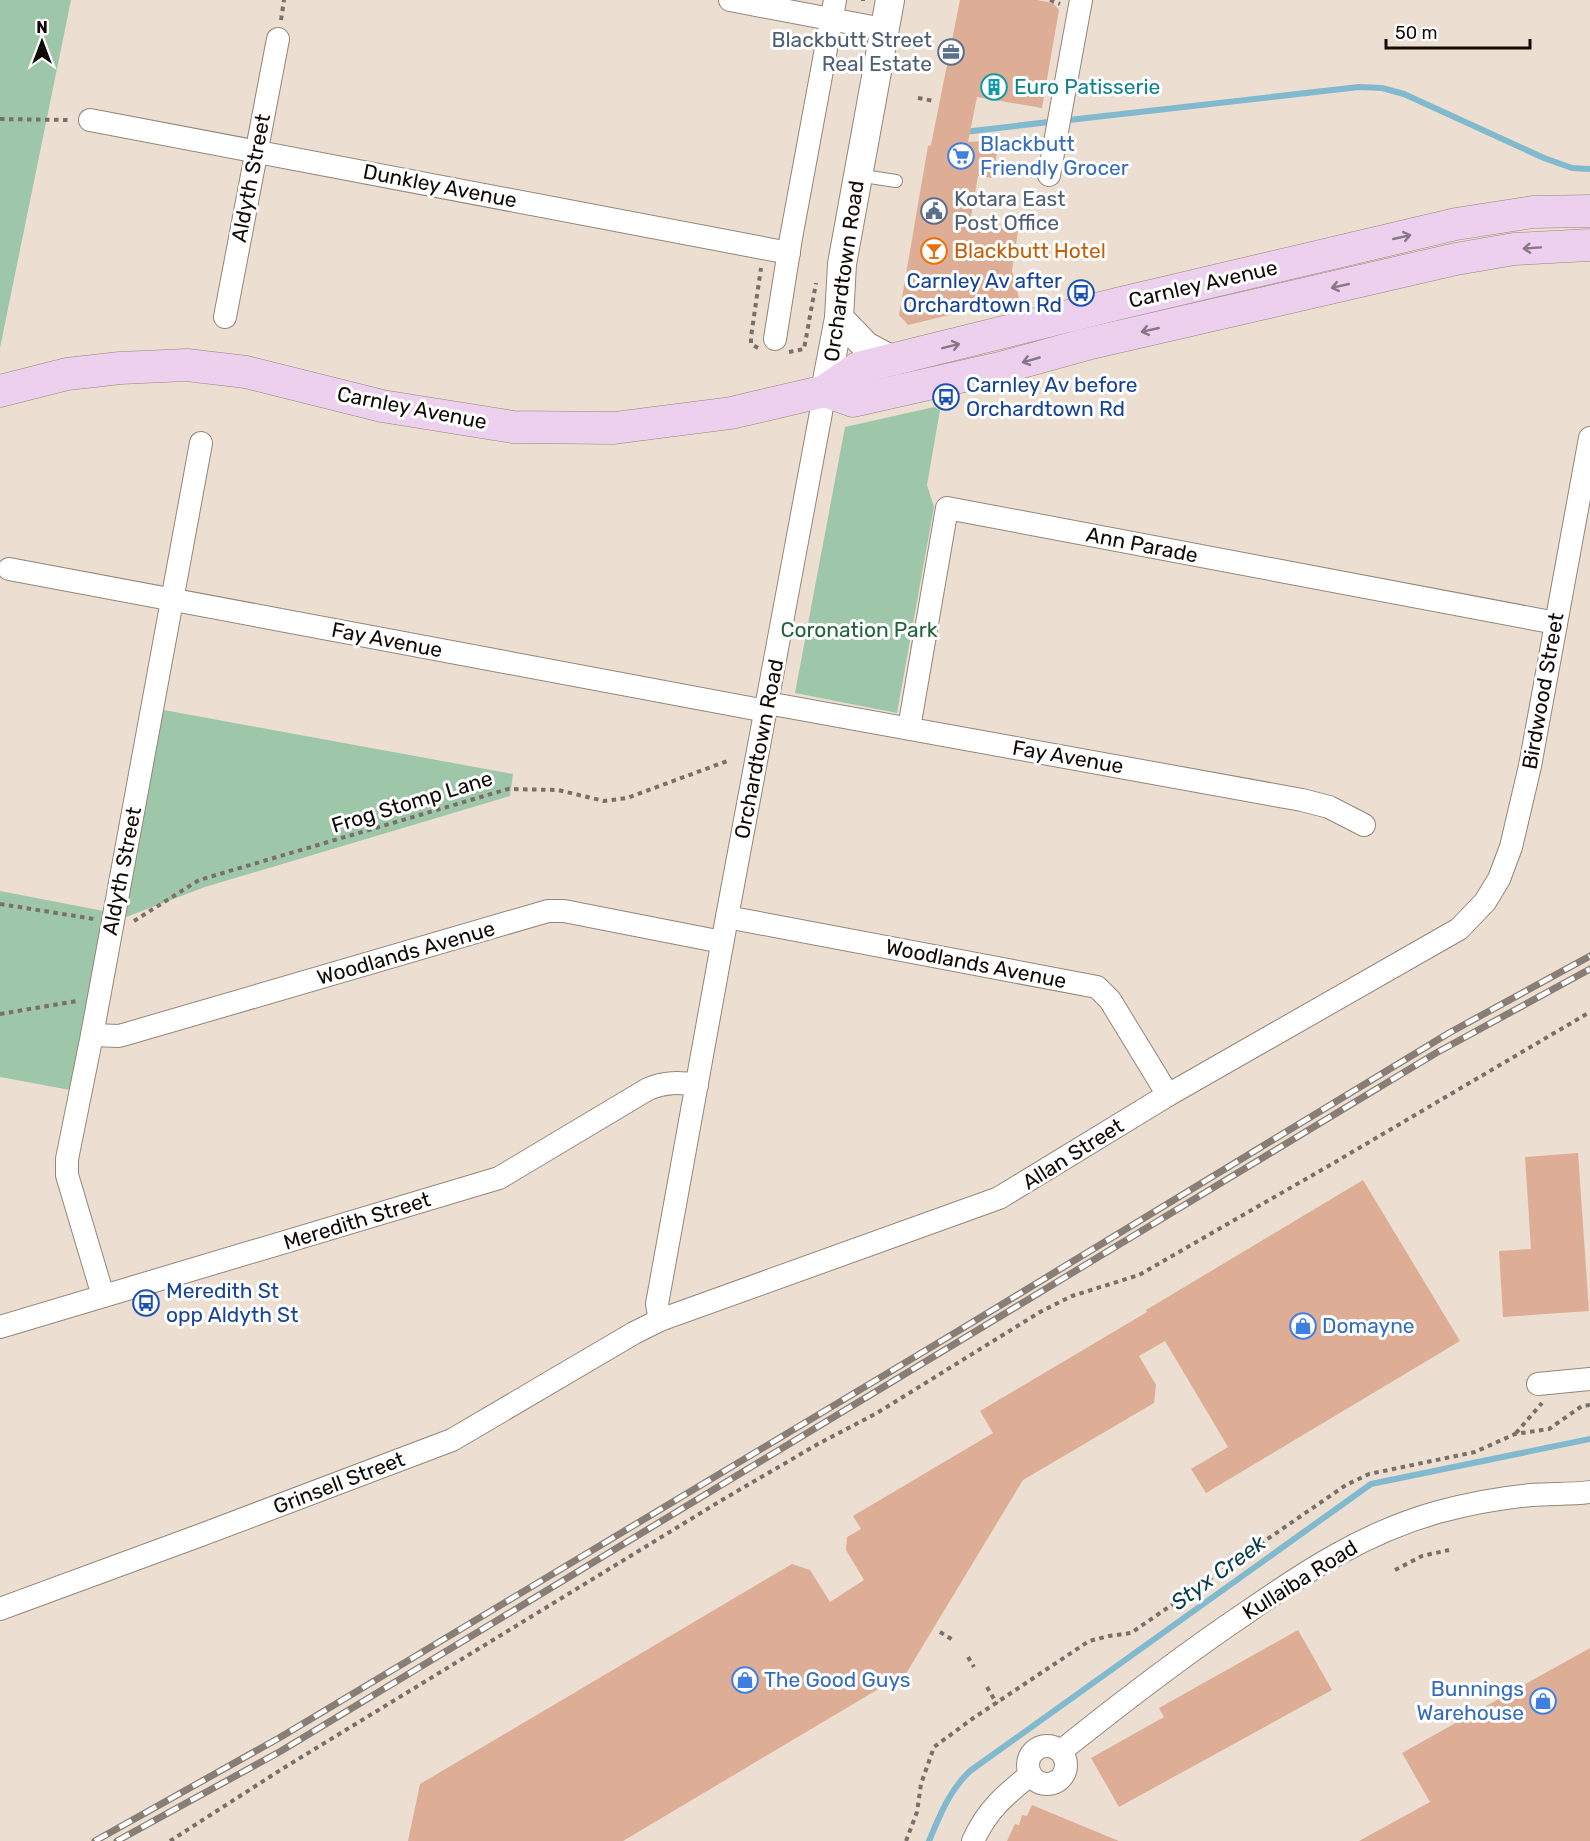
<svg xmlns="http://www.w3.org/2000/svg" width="1590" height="1841" font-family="Rubik,sans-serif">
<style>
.green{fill:#9ec7a9}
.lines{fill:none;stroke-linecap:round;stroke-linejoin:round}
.stream{stroke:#81b9ce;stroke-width:6}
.building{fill:#ddae95}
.service-casing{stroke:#93867a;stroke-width:14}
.minor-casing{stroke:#93867a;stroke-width:24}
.tertiary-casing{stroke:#93867a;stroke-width:30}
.secondary-casing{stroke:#93867a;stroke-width:33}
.path{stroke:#797067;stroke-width:4;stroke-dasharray:4.5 4.5;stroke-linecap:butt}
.service{stroke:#fff;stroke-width:12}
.minor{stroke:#fff;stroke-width:22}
.tertiary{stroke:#fff;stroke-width:28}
.secondary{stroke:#ecd0ed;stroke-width:32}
.rail-casing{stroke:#887e75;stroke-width:7}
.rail{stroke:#fff;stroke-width:4.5;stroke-dasharray:14;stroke-linecap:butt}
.oneway{stroke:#897786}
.labels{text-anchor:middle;stroke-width:6;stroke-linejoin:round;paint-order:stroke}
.service-label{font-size:21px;fill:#4e5e75;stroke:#fff;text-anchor:end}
.culture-label{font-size:21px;fill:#0d838f;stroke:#fff;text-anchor:start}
.shop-label{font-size:21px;fill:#366cbe;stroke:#fff;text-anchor:start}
.street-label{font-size:21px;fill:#100b07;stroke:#fff}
.food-label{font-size:21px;fill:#c56008;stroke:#fff;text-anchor:start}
.transit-label{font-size:21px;fill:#164399;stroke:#fff;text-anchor:start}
.park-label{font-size:21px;fill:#20633a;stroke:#fff}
.water-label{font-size:22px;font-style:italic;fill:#0a3d4c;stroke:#fff}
</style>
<rect width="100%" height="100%" fill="#ecded0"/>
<g class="green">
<polygon points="0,0 71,0 0,348"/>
<polygon points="934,407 940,410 927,485 934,507 897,713 795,693 845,427"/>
<polygon points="153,708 513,774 510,796 205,887 113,922 81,1092 0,1077 0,891 114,913"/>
</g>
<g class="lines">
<g class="stream">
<polyline points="1069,120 1359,87 1382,88 1404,94 1544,158 1572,168 1590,169"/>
<polyline points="964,132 1049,122"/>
<path d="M929 1841C940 1815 949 1791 970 1771L1371 1484 1590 1439"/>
</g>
</g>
<g class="building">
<polygon points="960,0 1037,0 1053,3 1059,10 1042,108 977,97 968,142 999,140 993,178 978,176 970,223 1018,231 1012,271 1019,298 908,325 899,315 928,146 931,145"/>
<polygon points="1578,1153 1589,1311 1503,1317 1499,1251 1531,1249 1525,1157"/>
<polygon points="1363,1180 1460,1341 1206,1493 1191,1469 1228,1447 1165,1341 1139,1356 1156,1385 1154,1403 1023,1480 907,1672 623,1841 408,1841 420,1784 792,1564 810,1570 830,1602 864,1580 846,1550 847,1537 861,1529 853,1516 993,1433 980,1411 1147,1312 1146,1310"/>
<polygon points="1298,1630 1332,1690 1119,1807 1091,1758 1164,1717 1159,1708"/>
<polygon points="1590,1648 1590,1841 1359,1841 1430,1802 1402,1753"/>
<polygon points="1032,1805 1119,1841 1007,1841 1015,1824 1019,1825 1022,1815 1027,1816"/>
</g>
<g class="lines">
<g class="service-casing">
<polyline id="service" points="857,175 896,181"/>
</g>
<g class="minor-casing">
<g id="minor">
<polyline points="730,0 883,29"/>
<polyline points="90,120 789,253"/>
<polyline points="1049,175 1081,0"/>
<polyline points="225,317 278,39"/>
<polyline points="775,339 791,238 835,0"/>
<polyline points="9,569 766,711"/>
<polyline points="767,703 1302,800 1329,807 1364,825"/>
<polyline points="909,728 947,508 1556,623"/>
<polyline points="727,917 1097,987 1110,1000 1168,1095"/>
<polyline points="92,1035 119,1036 133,1032 548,911 564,911 722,942"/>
<polyline points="103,1296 67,1175 67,1159 92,1035 201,443"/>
<polyline points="660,1320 657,1304 727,917 825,391"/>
<path d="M0 1327 499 1178 648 1089C665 1082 679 1082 697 1085"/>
<polyline points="1538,1384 1590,1379"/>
<polyline points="0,1609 201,1535 452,1440 634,1333 660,1320 999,1198 1168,1095 1459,929 1485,902 1499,879 1511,847 1530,766 1590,438"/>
<circle cx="1047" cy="1765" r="19"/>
<path d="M1061 1751C1121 1703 1182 1656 1246 1613 1306 1571 1366 1532 1438 1512 1468 1504 1499 1498 1531 1495 1551 1493 1570 1495 1590 1492"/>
<path d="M973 1841C987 1810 1005 1795 1030 1775"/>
</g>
</g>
<g class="tertiary-casing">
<g id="tertiary">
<polyline points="839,318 866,346 894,361"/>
<polyline points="825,391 839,318 842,264 890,0"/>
</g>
</g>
<g class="secondary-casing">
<g id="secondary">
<polyline points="0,391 67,374 120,368 187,365 246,372 382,406 513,427 614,428 731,413 825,391 858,368 1121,303 1456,224 1533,212 1590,211"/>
<polyline points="825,391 853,401 1004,367 1087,344 1456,259 1514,249 1590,245"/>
</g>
</g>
<g class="path">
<polyline points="1050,0 1060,4"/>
<polyline points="863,1 863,0"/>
<polyline points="281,20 284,0"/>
<polyline points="918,98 934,101"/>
<polyline points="0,119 71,120"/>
<polyline points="758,348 751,344 751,337 761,268"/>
<polyline points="789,352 804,349 816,283"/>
<polyline points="0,904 94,919"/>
<polyline points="134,921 199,880 508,789 558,790 604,801 627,798 730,760"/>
<polyline points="0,1014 77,1001"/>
<polyline points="1516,1433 1542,1403"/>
<polyline points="1395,1570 1422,1556 1449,1550"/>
<polyline points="940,1632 953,1640"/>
<polyline points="968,1657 974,1667"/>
<polyline points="987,1687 997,1704"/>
<polyline points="170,1841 282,1769 722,1500 818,1444 877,1413 1040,1312 1072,1296 1139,1275 1337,1161 1590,1012"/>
<polyline points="906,1841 917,1812 921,1784 934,1747 972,1719 1089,1641 1109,1636 1131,1633 1346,1485 1369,1474 1475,1452 1515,1434 1549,1429 1582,1406 1590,1405"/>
</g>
<use href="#service" class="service"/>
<use href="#minor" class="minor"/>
<use href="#tertiary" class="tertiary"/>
<use href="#secondary" class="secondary"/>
<g class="rail-casing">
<g id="rail">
<polyline points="95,1841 279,1738 958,1331 1449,1033 1590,956"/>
<polyline points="117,1841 281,1751 1436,1053 1590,969"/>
</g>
</g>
<use href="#rail" class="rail"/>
</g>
<defs><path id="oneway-shaft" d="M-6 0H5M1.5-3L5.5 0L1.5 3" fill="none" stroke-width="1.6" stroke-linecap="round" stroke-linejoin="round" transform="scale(1.5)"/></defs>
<g class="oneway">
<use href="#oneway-shaft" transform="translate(1402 237) rotate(-13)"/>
<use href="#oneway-shaft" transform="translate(1532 248) rotate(176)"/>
<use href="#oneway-shaft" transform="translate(1340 286) rotate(167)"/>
<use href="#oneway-shaft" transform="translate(1150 330) rotate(167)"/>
<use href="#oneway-shaft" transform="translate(951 346) rotate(-14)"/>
<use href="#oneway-shaft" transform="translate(1031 360) rotate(164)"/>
</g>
<defs>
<g id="office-ring" transform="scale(1.35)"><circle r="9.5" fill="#fff" stroke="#5c6f8a" stroke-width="1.5"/><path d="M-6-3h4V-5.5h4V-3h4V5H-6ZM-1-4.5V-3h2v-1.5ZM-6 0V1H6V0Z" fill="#5c6f8a"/></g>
<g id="building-ring" transform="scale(1.35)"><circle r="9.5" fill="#fff" stroke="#0f9aa8" stroke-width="1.5"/><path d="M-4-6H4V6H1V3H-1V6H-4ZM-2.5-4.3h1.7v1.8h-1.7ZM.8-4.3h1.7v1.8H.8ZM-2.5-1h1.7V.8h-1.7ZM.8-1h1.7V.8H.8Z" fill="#0f9aa8"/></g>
<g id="supermarket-ring" transform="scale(1.35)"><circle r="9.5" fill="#fff" stroke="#3f7fe0" stroke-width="1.5"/><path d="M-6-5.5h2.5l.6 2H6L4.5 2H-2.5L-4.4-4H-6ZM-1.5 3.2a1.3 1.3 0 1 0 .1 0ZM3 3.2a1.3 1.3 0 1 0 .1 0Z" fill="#3f7fe0"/></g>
<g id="civic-ring" transform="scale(1.35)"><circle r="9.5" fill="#fff" stroke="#5c6f8a" stroke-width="1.5"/><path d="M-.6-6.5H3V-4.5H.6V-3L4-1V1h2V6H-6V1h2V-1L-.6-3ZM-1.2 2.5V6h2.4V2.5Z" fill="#5c6f8a"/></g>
<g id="bar-ring" transform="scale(1.35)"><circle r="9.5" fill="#fff" stroke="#e8710a" stroke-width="1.5"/><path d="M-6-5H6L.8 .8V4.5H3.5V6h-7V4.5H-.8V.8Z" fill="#e8710a"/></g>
<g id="bus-ring" transform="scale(1.35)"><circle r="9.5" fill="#fff" stroke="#1a4fb4" stroke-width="1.5"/><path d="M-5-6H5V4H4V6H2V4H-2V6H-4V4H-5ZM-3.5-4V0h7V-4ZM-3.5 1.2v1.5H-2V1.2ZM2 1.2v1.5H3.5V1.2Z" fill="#1a4fb4"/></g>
<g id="shop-ring" transform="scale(1.35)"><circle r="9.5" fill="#fff" stroke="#3f7fe0" stroke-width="1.5"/><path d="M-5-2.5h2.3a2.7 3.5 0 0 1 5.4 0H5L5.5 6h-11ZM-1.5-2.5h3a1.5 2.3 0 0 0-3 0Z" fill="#3f7fe0"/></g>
</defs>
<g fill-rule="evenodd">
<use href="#office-ring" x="951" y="52"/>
<use href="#building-ring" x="994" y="87"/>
<use href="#supermarket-ring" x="961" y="156"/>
<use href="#civic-ring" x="934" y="211"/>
<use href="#bar-ring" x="934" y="251"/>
<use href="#bus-ring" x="1081" y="293"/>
<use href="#bus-ring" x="946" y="397"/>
<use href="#bus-ring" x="146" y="1303"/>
<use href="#shop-ring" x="1303" y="1326"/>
<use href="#shop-ring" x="745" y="1680"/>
<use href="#shop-ring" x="1543" y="1701"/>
</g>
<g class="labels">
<g class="service-label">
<text x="932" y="47">Blackbutt Street<tspan x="932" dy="24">Real Estate</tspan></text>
<text x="954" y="206" text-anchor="start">Kotara East<tspan x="954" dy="24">Post Office</tspan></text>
</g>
<g class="culture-label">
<text x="1014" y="94">Euro Patisserie</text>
</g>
<g class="shop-label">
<text x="980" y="151">Blackbutt<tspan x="980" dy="24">Friendly Grocer</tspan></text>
<text x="1322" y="1333">Domayne</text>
<text x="764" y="1687">The Good Guys</text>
<text x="1524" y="1696" text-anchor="end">Bunnings<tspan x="1524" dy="24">Warehouse</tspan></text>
</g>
<g class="street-label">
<text transform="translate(251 178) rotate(-79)" y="7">Aldyth Street</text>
<text transform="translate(440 186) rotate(11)" y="7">Dunkley Avenue</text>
<text transform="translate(844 271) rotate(-82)" y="7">Orchardtown Road</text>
<text transform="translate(1203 284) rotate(-13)" y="7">Carnley Avenue</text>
<text transform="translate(412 408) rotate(11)" y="7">Carnley Avenue</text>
<text transform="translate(1142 545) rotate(11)" y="7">Ann Parade</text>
<text transform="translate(387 640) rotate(11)" y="7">Fay Avenue</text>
<text transform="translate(1543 691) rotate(-80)" y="7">Birdwood Street</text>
<text transform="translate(759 749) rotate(-79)" y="7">Orchardtown Road</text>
<text transform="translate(1068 757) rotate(10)" y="7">Fay Avenue</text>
<text transform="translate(412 802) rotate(-17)" y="7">Frog Stomp Lane</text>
<text transform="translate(122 871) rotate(-79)" y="7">Aldyth Street</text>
<text transform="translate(406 953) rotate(-16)" y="7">Woodlands Avenue</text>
<text transform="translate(976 964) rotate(11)" y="7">Woodlands Avenue</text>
<text transform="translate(1073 1154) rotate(-32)" y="7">Allan Street</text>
<text transform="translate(357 1221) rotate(-17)" y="7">Meredith Street</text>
<text transform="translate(339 1483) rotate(-21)" y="7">Grinsell Street</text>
<text transform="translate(1300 1580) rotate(-32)" y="7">Kullaiba Road</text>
</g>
<g class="food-label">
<text x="954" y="258">Blackbutt Hotel</text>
</g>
<g class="transit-label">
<text x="1062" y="288" text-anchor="end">Carnley Av after<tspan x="1062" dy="24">Orchardtown Rd</tspan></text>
<text x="966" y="392">Carnley Av before<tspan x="966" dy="24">Orchardtown Rd</tspan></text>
<text x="166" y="1298">Meredith St<tspan x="166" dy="24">opp Aldyth St</tspan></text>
</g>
<g class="park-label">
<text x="859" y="637">Coronation Park</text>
</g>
<g class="water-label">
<text transform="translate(1218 1572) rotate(-36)" y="8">Styx Creek</text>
</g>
</g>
<g transform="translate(42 42)" stroke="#ffffff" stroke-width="4.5" paint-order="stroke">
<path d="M0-4.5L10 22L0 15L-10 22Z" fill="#100b07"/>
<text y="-9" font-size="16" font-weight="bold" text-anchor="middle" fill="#100b07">N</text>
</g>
<path d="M1386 39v9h144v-9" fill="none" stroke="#100b07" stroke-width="3"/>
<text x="1395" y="39" font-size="18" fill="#100b07" stroke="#ffffff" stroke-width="4.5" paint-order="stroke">50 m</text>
</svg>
